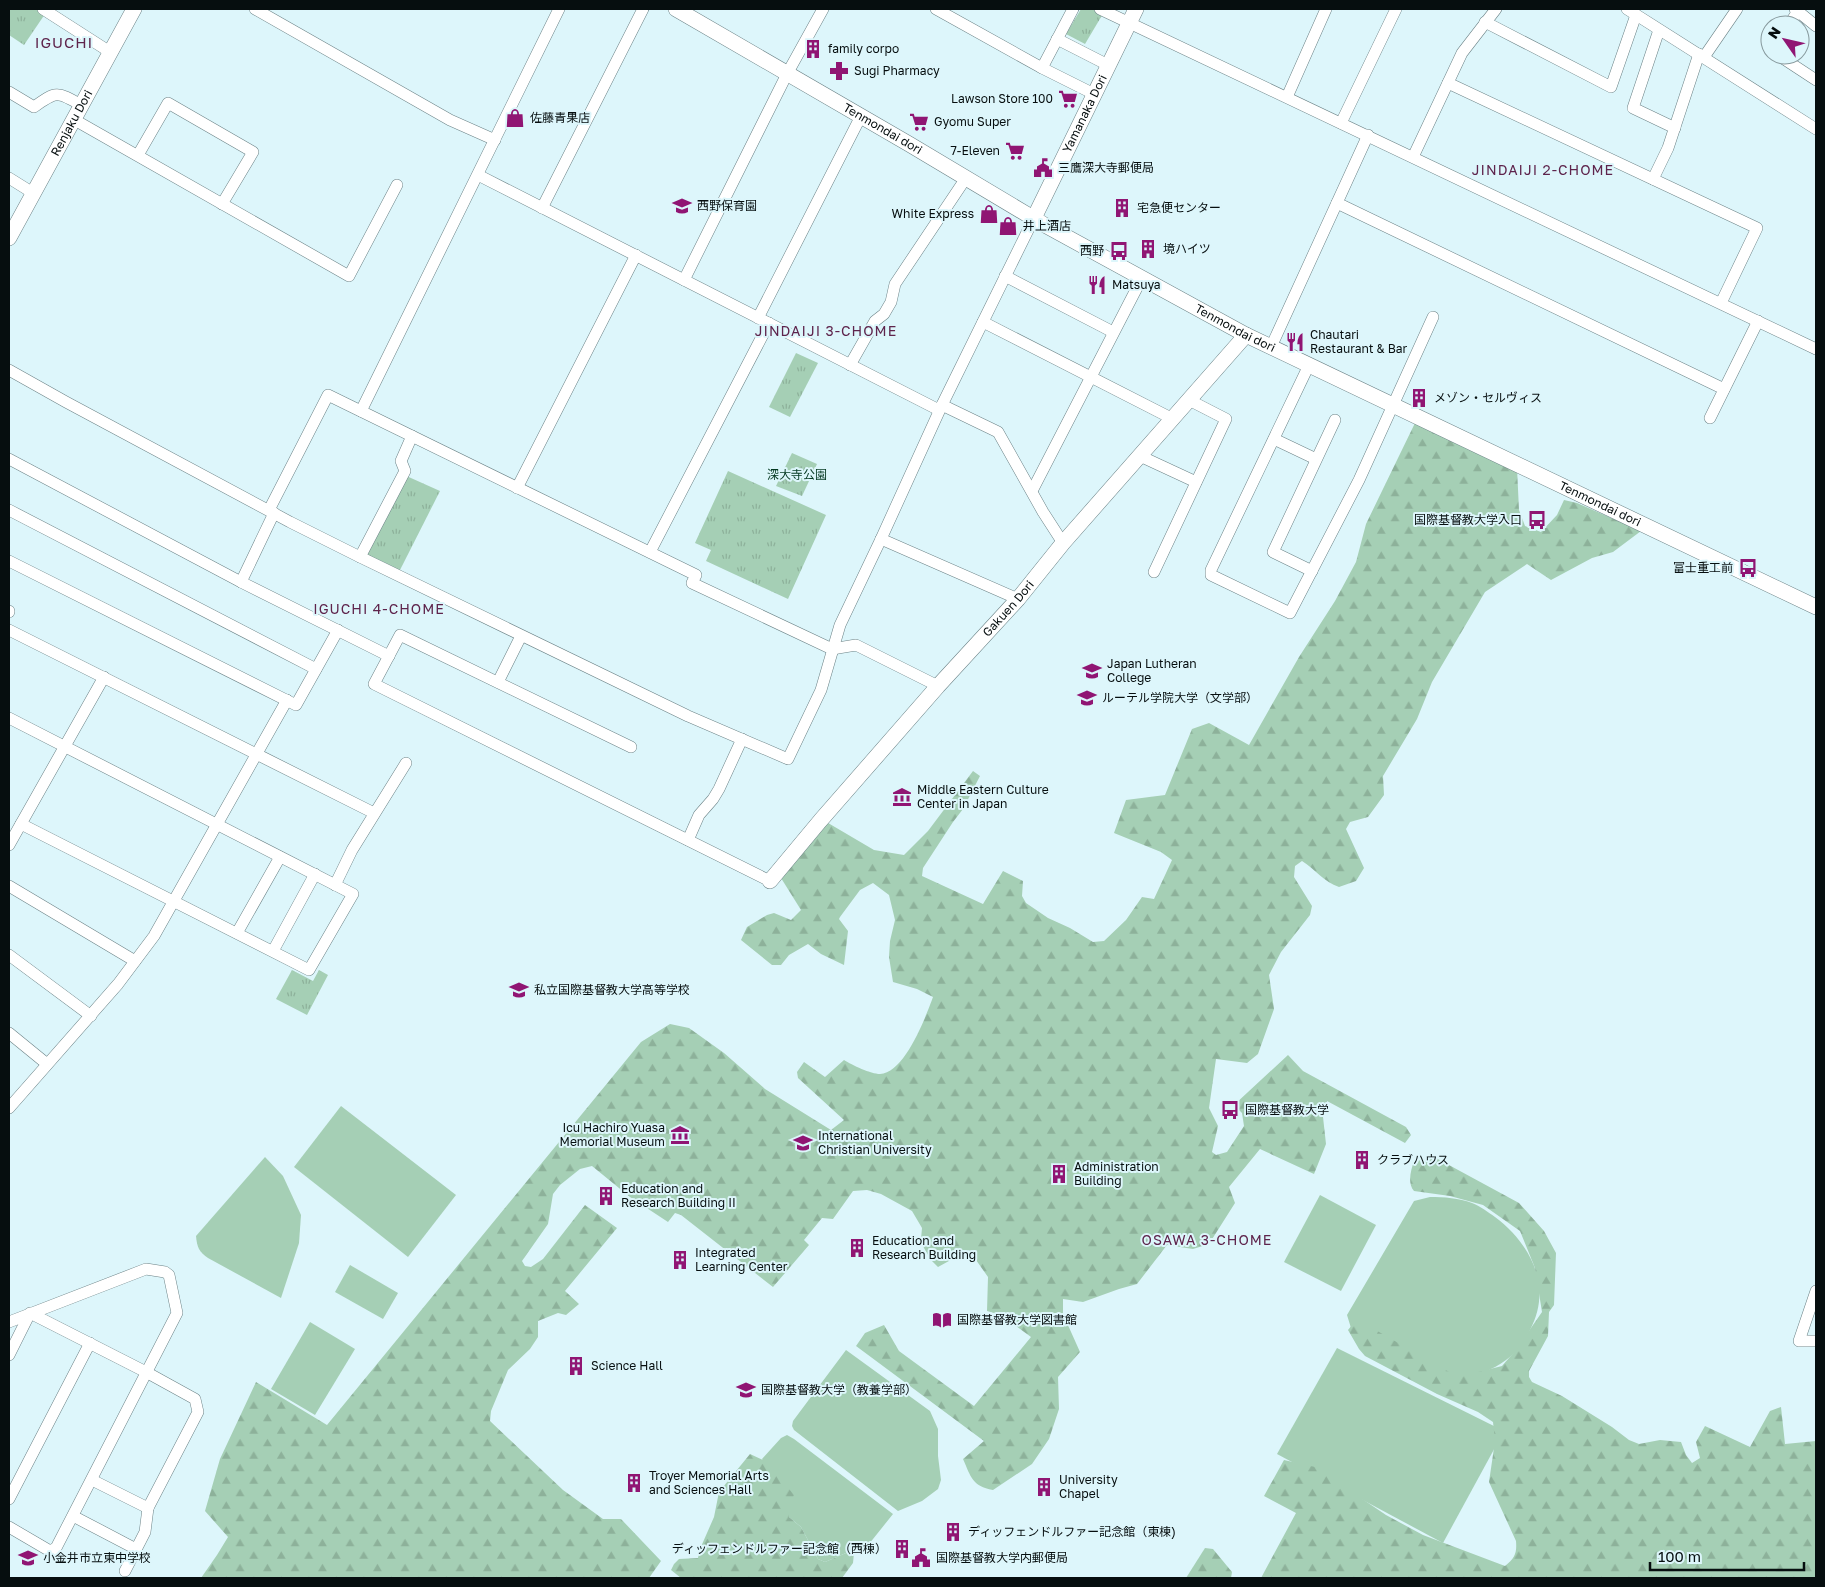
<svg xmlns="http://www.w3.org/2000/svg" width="1825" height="1587" font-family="'Golos Text','Noto Sans JP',sans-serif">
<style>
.green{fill:#a5cfb5}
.forest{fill:url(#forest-firs)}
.park{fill:url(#park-tufts)}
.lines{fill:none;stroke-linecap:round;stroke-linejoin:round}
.street-casing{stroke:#6b8286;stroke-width:12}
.secondary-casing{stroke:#6b8286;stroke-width:16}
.street{stroke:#fff;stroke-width:11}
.secondary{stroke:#fff;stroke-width:15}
.labels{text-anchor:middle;stroke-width:4;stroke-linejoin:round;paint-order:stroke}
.poi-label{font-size:12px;fill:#060e0f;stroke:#ddf6fb;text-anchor:start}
.street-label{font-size:12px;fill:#060e0f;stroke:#ddf6fb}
.park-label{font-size:12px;fill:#043820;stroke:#ddf6fb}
.neighbourhood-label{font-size:14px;letter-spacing:1px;fill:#5e244c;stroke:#ddf6fb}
.quarter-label{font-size:15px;letter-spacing:1px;fill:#5e244c;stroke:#ddf6fb}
</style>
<defs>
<pattern id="forest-firs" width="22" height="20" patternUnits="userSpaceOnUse" patternTransform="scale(1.25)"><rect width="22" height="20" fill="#a5cfb5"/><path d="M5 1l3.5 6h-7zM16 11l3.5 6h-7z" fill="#8db19a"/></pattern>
<pattern id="park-tufts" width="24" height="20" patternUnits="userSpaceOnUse" patternTransform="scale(1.25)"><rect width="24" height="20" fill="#a5cfb5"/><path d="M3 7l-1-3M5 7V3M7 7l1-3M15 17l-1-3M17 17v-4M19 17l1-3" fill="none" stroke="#8db19a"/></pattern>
</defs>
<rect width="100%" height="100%" fill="#ddf6fb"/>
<g class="green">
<polygon points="341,1106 456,1195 408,1257 294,1167"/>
<path d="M265 1157 283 1176 301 1215 299 1243 281 1298 208 1258C199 1252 197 1247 196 1236Z"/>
<polygon points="1320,1195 1376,1225 1341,1291 1284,1262"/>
<path d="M1430 1197C1444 1197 1459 1198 1472 1203 1480 1206 1488 1212 1495 1217 1531 1244 1553 1287 1530 1330 1524 1341 1516 1353 1506 1360 1493 1370 1476 1375 1461 1381L1351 1328 1347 1315 1414 1201Z"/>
<polygon points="350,1265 398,1293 383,1319 335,1292"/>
<polygon points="310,1322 355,1349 315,1415 271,1389"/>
<polygon points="1337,1348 1504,1431 1443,1543 1277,1454"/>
<polygon points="846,1350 930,1411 938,1429 938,1456 941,1480 938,1489 922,1501 898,1511 794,1430 792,1426 793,1421"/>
<polygon points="787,1435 794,1439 893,1514 865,1549 846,1553 825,1562 818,1559 801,1527 789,1517 789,1508 762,1459 781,1438"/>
</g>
<g class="forest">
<path d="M1415 423 1517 468 1519 510 1525 526 1541 532 1557 515 1564 500 1577 503 1641 531 1613 552 1592 558 1551 580 1527 564 1485 592 1432 682 1417 719 1383 776 1384 795 1368 817 1350 822 1346 829 1364 868 1356 881 1339 887C1324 882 1315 869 1302 861L1295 866 1294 877 1312 906 1310 915 1281 952 1269 975 1274 1009 1258 1054 1247 1063 1216 1059 1209 1108 1218 1126 1212 1152 1216 1155 1227 1152 1244 1126 1242 1113 1234 1105 1288 1055 1303 1071 1406 1127 1411 1135 1405 1143 1327 1101 1323 1117 1326 1144 1314 1174 1260 1149 1229 1187 1235 1203 1209 1244 1193 1249 1167 1245 1137 1284 1119 1289 1083 1302 1063 1299V1314L1080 1352 1058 1377 1059 1409 1049 1439 1032 1464 993 1490C972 1486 971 1477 963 1459L984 1441 856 1346 865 1333 884 1325 899 1351 974 1406 1031 1337 1001 1315 987 1311 988 1277 969 1250 938 1267 931 1260 924 1248 921 1239 922 1228 912 1211 881 1194 867 1190 853 1191 833 1219 822 1218 804 1240 809 1245 773 1287 681 1215 675 1213 668 1222 630 1197 592 1166 580 1169 560 1185 553 1194 548 1224 522 1261 525 1266 531 1267 543 1259 585 1205 617 1228 565 1291 579 1304 566 1315 558 1313 538 1321V1337L530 1349 508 1370 491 1411 490 1421 563 1490 603 1519H621L661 1561 649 1578H201L217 1555 228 1537 205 1511 220 1459 256 1382 327 1425 641 1042 670 1024 689 1028 724 1053 765 1089 831 1130 844 1120 798 1078 797 1072 804 1062 825 1077 844 1060C852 1065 871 1074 880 1074 905 1073 926 1016 933 997L917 989 893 982 889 957 890 941 895 920 889 895 873 883 860 890 840 917 839 919 848 931 844 965 821 954 808 944 789 955 781 965H772L741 940 747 927 767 915 774 913 791 920 801 910 781 878 823 820 874 850 904 855 928 831 973 771 980 776 963 809 953 822 923 868 922 876 983 904 1003 871 1023 881 1022 896 1026 903 1048 918 1070 928 1093 942 1104 941 1126 920 1142 897 1154 899 1172 860 1161 852 1114 833 1126 800 1165 795 1192 729 1209 723 1249 745 1299 657 1335 601 1356 562 1366 524Z"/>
<path d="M1436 1158 1519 1203 1544 1231 1556 1253 1554 1305 1549 1312 1548 1336 1529 1371V1377L1532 1382 1562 1396 1612 1427 1629 1440 1639 1444 1660 1440 1681 1442 1686 1455 1692 1463 1700 1458 1696 1442 1705 1426 1750 1447 1770 1411 1781 1407 1785 1444 1816 1441V1578H1261L1296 1513 1264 1496 1284 1460 1315 1467 1386 1515 1423 1535 1505 1566C1515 1558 1517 1553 1516 1541L1489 1482 1495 1441 1493 1422 1478 1412 1437 1394 1365 1356 1359 1349 1348 1330 1356 1320 1365 1324 1458 1377 1502 1366 1515 1351 1542 1312 1535 1268 1520 1231 1483 1205 1450 1196 1414 1191C1407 1183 1411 1170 1414 1161Z"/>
<polygon points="750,1454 767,1462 794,1495 789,1508 789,1517 801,1527 818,1559 825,1562 846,1553 854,1553 853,1563 842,1578 681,1578 671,1570 674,1564 679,1559 698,1558 700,1549 714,1517 719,1492"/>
<polygon points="1205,1548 1213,1549 1232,1572 1231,1578 1186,1578"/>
</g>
<g class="park">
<polygon points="9,9 36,9 45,14 24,45 9,35"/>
<polygon points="1081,9 1098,9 1104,12 1085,44 1066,34"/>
<polygon points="796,353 818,363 790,417 769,407"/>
<polygon points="792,453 817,464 802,496 776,486"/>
<polygon points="728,471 826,515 788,599 706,561 711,550 695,543"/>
<polygon points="402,474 440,491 399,572 365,554"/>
<polygon points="292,970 313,981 319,970 328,975 307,1015 276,999"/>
</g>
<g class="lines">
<g class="street-casing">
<g id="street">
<polyline points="43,9 110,52"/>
<polyline points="255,9 450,120 495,140"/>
<polyline points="936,9 1042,68 1094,94"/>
<polyline points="1100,9 1816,349"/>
<polyline points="1627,9 1816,129"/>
<polyline points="1795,9 1816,26"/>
<polyline points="1485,22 1611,87 1636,15"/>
<polyline points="1789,25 1798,11"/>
<polyline points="1659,30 1633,108 1675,128"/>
<polyline points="1057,39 1108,65"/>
<polyline points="1778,55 1816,80"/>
<polyline points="1704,57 1737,9"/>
<polyline points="1042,68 1073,9"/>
<polyline points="1448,83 1757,228 1721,303"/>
<path d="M9 92 34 107C56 91 57 91 81 105"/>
<polyline points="1287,97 1326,9"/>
<polyline points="73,119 349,276 397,185"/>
<polyline points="1341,123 1396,9"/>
<polyline points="138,155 168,103 253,152 222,204"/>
<polyline points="1413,157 1462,53 1496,9"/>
<polyline points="478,175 939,410"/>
<polyline points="9,178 33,193"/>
<polyline points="1653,179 1668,148 1699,54"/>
<polyline points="1337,203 1724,389"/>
<polyline points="542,208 643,9"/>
<polyline points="1005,276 1113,332"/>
<polyline points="684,280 787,74 823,9"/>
<polyline points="758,318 861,116"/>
<polyline points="983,322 1173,419"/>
<polyline points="1271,347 1368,135"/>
<polyline points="850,365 875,321 884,314 891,302 895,284 966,178"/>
<polyline points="1309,365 1211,570 1211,575 1290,613 1359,480 1433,317"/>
<polyline points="9,370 66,402 290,522 360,557 688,716 788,759 821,690 840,625 881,539 942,405 1034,218"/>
<polyline points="942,405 998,432 1043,512 1063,543"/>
<polyline points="361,411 559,9"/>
<polyline points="1710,418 1758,321"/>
<polyline points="1274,439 1316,459"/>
<polyline points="1140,456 1196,482"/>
<polyline points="9,459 241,582 389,656"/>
<polyline points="517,488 636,255"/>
<polyline points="1032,491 1142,278"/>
<polyline points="9,510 316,669"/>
<polyline points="269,510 328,395 696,575 692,583 832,649 856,645 938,686"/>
<polyline points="881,539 1018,599"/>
<polyline points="650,552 769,323"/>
<polyline points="360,557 405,471 401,461 412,436"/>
<polyline points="9,561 296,705 338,630"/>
<polyline points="1312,571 1273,552 1335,420"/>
<polyline points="1154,572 1226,419 1189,400"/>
<polyline points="241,582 274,513"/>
<polyline points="9,611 9,612"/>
<polyline points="9,630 374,813"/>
<polyline points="498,682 521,636"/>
<polyline points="9,718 353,894 309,970 21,824"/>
<polyline points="631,747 400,635 374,684 770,881"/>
<polyline points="688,840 699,815 713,799 719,789 742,739"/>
<polyline points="9,845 104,677"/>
<polyline points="335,885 352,850 406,763"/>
<polyline points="9,886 135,961"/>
<polyline points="237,933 280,857"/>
<polyline points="273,951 315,874"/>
<polyline points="9,955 91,1016"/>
<polyline points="9,1033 47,1064"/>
<polyline points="9,1108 118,984 154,936 287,700"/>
<polyline points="1816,1291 1799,1341 1816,1341"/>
<polyline points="9,1322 146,1269 165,1272 169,1275 177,1313 56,1548 50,1551 9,1527"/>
<polyline points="9,1355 30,1313 146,1372 195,1399 198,1412 148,1508 92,1480"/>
<polyline points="9,1499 90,1343"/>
<polyline points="73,1516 136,1549"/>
<polyline points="125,1571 145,1532 148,1508"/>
</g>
</g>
<g class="secondary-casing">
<g id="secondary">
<path id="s1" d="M676 9 909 144 1043 224 1246 335 1816 607"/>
<path id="s2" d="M1034 218 1136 9"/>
<path id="s3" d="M9 238 134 9"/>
<path id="s4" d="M770 881 820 821 938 686 1018 599 1063 543 1246 335"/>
</g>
</g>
<use href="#street" class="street"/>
<use href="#secondary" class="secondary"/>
</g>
<defs>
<g id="building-bare" transform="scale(1.5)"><path d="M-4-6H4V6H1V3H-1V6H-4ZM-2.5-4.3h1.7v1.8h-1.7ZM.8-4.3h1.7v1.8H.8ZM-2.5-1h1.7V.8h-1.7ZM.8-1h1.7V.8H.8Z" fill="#901573" stroke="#ddf6fb" stroke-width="2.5" paint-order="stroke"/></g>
<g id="pharmacy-bare" transform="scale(1.5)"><path d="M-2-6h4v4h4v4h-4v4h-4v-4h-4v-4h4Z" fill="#901573" stroke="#ddf6fb" stroke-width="2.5" paint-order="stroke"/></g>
<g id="supermarket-bare" transform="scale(1.5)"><path d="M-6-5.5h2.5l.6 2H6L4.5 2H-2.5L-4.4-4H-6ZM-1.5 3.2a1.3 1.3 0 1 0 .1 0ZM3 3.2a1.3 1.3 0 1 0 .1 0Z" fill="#901573" stroke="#ddf6fb" stroke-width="2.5" paint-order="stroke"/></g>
<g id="shop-bare" transform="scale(1.5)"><path d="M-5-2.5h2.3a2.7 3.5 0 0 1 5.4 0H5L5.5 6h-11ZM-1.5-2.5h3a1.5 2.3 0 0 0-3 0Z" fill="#901573" stroke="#ddf6fb" stroke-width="2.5" paint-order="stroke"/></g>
<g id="civic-bare" transform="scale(1.5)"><path d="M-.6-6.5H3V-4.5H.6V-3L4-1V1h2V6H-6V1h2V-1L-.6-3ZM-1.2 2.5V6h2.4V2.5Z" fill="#901573" stroke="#ddf6fb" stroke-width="2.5" paint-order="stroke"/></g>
<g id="school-bare" transform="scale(1.5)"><path d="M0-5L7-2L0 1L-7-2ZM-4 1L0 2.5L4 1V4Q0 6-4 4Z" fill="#901573" stroke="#ddf6fb" stroke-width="2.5" paint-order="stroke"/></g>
<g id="bus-bare" transform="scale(1.5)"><path d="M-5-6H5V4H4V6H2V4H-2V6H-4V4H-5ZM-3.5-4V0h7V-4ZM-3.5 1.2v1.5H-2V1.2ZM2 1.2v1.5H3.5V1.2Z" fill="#901573" stroke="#ddf6fb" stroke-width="2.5" paint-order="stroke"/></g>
<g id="restaurant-bare" transform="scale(1.5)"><path d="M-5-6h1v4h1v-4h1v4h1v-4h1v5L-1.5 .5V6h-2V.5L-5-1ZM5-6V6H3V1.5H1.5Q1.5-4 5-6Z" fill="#901573" stroke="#ddf6fb" stroke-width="2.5" paint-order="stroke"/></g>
<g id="university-bare" transform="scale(1.5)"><path d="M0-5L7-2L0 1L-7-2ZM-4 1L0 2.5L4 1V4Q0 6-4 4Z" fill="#901573" stroke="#ddf6fb" stroke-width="2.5" paint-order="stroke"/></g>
<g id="museum-bare" transform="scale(1.5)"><path d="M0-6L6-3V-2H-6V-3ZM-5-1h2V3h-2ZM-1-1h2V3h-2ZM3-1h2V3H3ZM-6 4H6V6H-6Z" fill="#901573" stroke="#ddf6fb" stroke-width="2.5" paint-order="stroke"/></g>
<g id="library-bare" transform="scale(1.5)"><path d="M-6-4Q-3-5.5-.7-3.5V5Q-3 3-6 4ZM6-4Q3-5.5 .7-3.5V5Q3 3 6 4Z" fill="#901573" stroke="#ddf6fb" stroke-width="2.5" paint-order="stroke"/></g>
</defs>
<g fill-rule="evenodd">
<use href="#building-bare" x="813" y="49"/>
<use href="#pharmacy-bare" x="839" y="71"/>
<use href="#supermarket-bare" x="1068" y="99"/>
<use href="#shop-bare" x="515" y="118"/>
<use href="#supermarket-bare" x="919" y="122"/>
<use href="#supermarket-bare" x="1015" y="151"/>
<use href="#civic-bare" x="1043" y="168"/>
<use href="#school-bare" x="682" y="206"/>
<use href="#building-bare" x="1122" y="208"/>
<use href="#shop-bare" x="989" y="214"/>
<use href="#shop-bare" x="1008" y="226"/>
<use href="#building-bare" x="1148" y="249"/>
<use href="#bus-bare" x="1119" y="251"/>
<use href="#restaurant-bare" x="1097" y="285"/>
<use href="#restaurant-bare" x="1295" y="342"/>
<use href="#building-bare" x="1419" y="398"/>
<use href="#bus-bare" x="1537" y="520"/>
<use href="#bus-bare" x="1748" y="568"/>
<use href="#university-bare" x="1092" y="671"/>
<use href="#university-bare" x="1087" y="698"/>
<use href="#museum-bare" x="902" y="797"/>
<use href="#school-bare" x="519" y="990"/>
<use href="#bus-bare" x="1230" y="1110"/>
<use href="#museum-bare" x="680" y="1135"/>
<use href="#university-bare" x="803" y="1143"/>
<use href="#building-bare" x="1362" y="1160"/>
<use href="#building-bare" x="1059" y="1174"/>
<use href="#building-bare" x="606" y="1196"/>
<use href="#building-bare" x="857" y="1248"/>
<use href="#building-bare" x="680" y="1260"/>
<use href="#library-bare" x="942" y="1320"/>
<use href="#building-bare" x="576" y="1366"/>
<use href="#university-bare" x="746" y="1390"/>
<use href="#building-bare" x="634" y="1483"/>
<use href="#building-bare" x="1044" y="1487"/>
<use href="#building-bare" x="953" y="1532"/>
<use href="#building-bare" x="902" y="1549"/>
<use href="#school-bare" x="28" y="1558"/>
<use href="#civic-bare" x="921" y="1558"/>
</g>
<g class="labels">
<g class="poi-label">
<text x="828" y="53">family corpo</text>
<text x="854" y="75">Sugi Pharmacy</text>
<text x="1053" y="103" text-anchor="end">Lawson Store 100</text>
<text x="530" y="122">佐藤青果店</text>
<text x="934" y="126">Gyomu Super</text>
<text x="1000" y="155" text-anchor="end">7-Eleven</text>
<text x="1058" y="172">三鷹深大寺郵便局</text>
<text x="697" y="210">西野保育園</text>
<text x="1137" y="212">宅急便センター</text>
<text x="974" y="218" text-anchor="end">White Express</text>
<text x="1023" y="230">井上酒店</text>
<text x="1163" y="253">境ハイツ</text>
<text x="1104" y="255" text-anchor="end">西野</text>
<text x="1112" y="289">Matsuya</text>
<text x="1310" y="339">Chautari<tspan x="1310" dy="14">Restaurant &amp; Bar</tspan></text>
<text x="1434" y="402">メゾン・セルヴィス</text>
<text x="1522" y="524" text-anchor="end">国際基督教大学入口</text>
<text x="1733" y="572" text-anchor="end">富士重工前</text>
<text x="1107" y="668">Japan Lutheran<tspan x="1107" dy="14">College</tspan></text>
<text x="1102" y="702">ルーテル学院大学（文学部）</text>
<text x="917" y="794">Middle Eastern Culture<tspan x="917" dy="14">Center in Japan</tspan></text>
<text x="534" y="994">私立国際基督教大学高等学校</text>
<text x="1245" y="1114">国際基督教大学</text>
<text x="665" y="1132" text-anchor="end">Icu Hachiro Yuasa<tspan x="665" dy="14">Memorial Museum</tspan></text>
<text x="818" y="1140">International<tspan x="818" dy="14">Christian University</tspan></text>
<text x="1377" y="1164">クラブハウス</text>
<text x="1074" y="1171">Administration<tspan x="1074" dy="14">Building</tspan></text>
<text x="621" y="1193">Education and<tspan x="621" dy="14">Research Building II</tspan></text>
<text x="872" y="1245">Education and<tspan x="872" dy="14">Research Building</tspan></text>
<text x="695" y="1257">Integrated<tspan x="695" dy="14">Learning Center</tspan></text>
<text x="957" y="1324">国際基督教大学図書館</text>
<text x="591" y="1370">Science Hall</text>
<text x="761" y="1394">国際基督教大学（教養学部）</text>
<text x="649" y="1480">Troyer Memorial Arts<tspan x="649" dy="14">and Sciences Hall</tspan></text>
<text x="1059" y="1484">University<tspan x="1059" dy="14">Chapel</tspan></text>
<text x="968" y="1536">ディッフェンドルファー記念館（東棟)</text>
<text x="887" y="1553" text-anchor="end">ディッフェンドルファー記念館（西棟）</text>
<text x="43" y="1562">小金井市立東中学校</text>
<text x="936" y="1562">国際基督教大学内郵便局</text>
</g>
<g class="street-label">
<text dy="4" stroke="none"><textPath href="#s2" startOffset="116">Yamanaka Dori</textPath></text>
<text dy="4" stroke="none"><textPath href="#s3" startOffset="131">Renjaku Dori</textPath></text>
<text dy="4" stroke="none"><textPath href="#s1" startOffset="239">Tenmondai dori</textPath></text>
<text dy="4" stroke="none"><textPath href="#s1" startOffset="644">Tenmondai dori</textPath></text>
<text dy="4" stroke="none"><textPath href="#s1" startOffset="1049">Tenmondai dori</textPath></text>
<text dy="4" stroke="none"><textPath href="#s4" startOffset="362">Gakuen Dori</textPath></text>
</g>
<g class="park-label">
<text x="797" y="479">深大寺公園</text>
</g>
<g class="neighbourhood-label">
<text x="1543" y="175">JINDAIJI 2-CHOME</text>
<text x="826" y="336">JINDAIJI 3-CHOME</text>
<text x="379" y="614">IGUCHI 4-CHOME</text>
<text x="1207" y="1245">OSAWA 3-CHOME</text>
</g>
<g class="quarter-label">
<text x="64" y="48">IGUCHI</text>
</g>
</g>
<rect width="1825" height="1587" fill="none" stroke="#060e0f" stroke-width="20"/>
<g transform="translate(1785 40) rotate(304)"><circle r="24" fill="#ddf6fb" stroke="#87999d"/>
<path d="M0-4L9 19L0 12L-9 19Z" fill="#901573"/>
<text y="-8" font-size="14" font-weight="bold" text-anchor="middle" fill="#060e0f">N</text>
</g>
<path d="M1650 1562v8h154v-8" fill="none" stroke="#060e0f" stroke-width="2.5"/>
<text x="1658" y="1562" font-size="15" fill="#060e0f" stroke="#ddf6fb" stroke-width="4" paint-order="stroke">100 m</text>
</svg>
